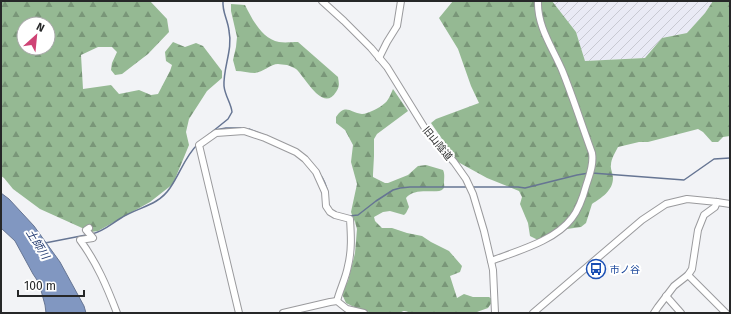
<svg xmlns="http://www.w3.org/2000/svg" width="731" height="314" font-family="'Fira Sans','Noto Sans JP',sans-serif">
<style>
.industrial{fill:url(#industrial-furrows)}
.forest{fill:url(#forest-firs);fill-rule:evenodd}
.water{fill:#8197c1;stroke:#667593}
.lines{fill:none;stroke-linecap:round;stroke-linejoin:round}
.stream{stroke:#667593;stroke-width:1.5}
.minor-casing{stroke:#9a9a9d;stroke-width:8}
.minor{stroke:#fff;stroke-width:6}
.labels{text-anchor:middle;stroke-width:4;stroke-linejoin:round;paint-order:stroke}
.street-label{font-size:10px;fill:#262728;stroke:#fff}
.transit-label{font-size:10px;fill:#164399;stroke:#fff;text-anchor:start}
.water-label{font-size:11px;font-style:italic;fill:#21396f;stroke:#fff}
</style>
<defs>
<pattern id="industrial-furrows" width="10" height="10" patternUnits="userSpaceOnUse"><rect width="10" height="10" fill="#e9eaf5"/><path d="M-1 1l2-2M0 10L10 0M9 11l2-2" fill="none" stroke="#c8c9d2"/></pattern>
<pattern id="forest-firs" width="22" height="20" patternUnits="userSpaceOnUse"><rect width="22" height="20" fill="#95b993"/><path d="M5 1l3.5 6h-7zM16 11l3.5 6h-7z" fill="#799678"/></pattern>
</defs>
<rect width="100%" height="100%" fill="#f2f3f6"/>
<polygon class="industrial" points="552,1 713,1 705,13 687,33 662,38 645,58 585,61 576,32"/>
<g class="forest">
<path d="M1 1H150L167 19 169 32 148 54 122 74 115 75 111 70 112 63 117 52 112 47H98L81 55 83 89 111 85 119 94 139 90 151 95 158 94 170 71 172 65 166 61 165 52 173 42 185 47 196 43 203 46 222 71V78L207 91 189 119 186 132 189 145 173 184 150 202 98 231 91 232 40 209 13 189 4 178 1 176ZM24 24H48V48H24Z"/>
<path d="M453 1H552L576 32 585 61 645 58 662 38 687 33 705 13 713 1H730V136L723 137 718 142H712L703 132 698 129 648 142H639L618 147C615 153 611 159 611 165 610 169 613 173 613 178 613 191 601 198 592 204L586 223 581 227 567 229 542 239H536L530 236 528 223 520 204 522 197 519 191 487 178 458 162 431 123 436 119 479 103 471 86 458 49 439 18Z"/>
<path d="M231 4 245 5C252 19 262 39 279 42 285 43 292 42 298 42L338 77C339 84 340 86 336 92 323 113 305 77 296 69 293 67 290 66 287 65 284 65 280 64 278 64 271 64 263 72 255 73 249 73 242 71 236 71L233 60 236 47 237 37 231 11Z"/>
<path d="M393 89 408 111 377 134 374 139V156L373 174V177L385 183H388L408 175 418 166 426 165 443 170C445 174 444 178 444 183 444 185 445 187 443 189 438 195 415 186 406 198L409 207 406 213 404 215 390 211 383 212 374 217 375 221 382 228H392L407 233 422 236 431 242 449 251 462 266 460 272 450 276 457 298 464 294 473 297H489L492 299V302L488 308 474 313H410C406 311 404 310 400 313H372L352 306 346 303 342 294 343 290 348 281 355 253 357 229 355 222 352 215 351 212 357 184 351 162 353 145 345 130 336 123V117C346 103 350 113 362 114 368 114 381 107 385 103 389 100 391 93 393 89Z"/>
</g>
<polygon class="water" points="1,193 9,199 34,226 60,262 84,306 86,313 46,313 45,305 39,283 33,274 15,241 1,228"/>
<g class="lines">
<g class="stream">
<polyline points="249,129 264,135"/>
<polyline points="215,130 226,128 241,128"/>
<path d="M202 140 228 119 232 112C231 103 225 96 224 86 223 68 233 49 229 31 228 20 222 12 223 1"/>
<polyline points="592,173 684,180 714,159 730,158"/>
<path d="M322 177C326 184 328 190 328 198"/>
<polyline points="472,187 518,187 525,188 577,175 589,173"/>
<polyline points="349,216 358,215 376,201 393,190 400,188 410,187 467,187"/>
<path d="M92 234C104 231 111 224 121 218 138 207 158 206 170 188 180 174 185 156 198 144"/>
<polyline points="45,243 86,235"/>
</g>
<g class="minor-casing">
<g id="minor">
<polyline points="322,1 344,21 371,48 387,67 426,130 454,162 466,179 473,194 484,231 491,261 493,270 495,313"/>
<polyline points="379,58 387,42 397,26 401,1"/>
<path d="M89 228 86 230 93 238 80 240C97 263 107 287 117 313"/>
<path d="M491 261C517 251 555 241 572 218 579 209 583 197 586 186 589 176 594 165 592 153 582 126 573 97 562 70 552 47 537 26 538 1"/>
<polyline points="688,275 726,313"/>
<polyline points="666,296 681,313"/>
<path d="M239 313 199 145 216 133 244 131 265 138 296 152 305 159 316 172 325 192 326 206 330 212 335 215 350 219C351 235 352 250 348 266 346 278 340 289 337 301"/>
<polyline points="283,313 330,302 337,301 347,309 364,313"/>
<polyline points="533,313 642,220 666,204 687,199 717,202 730,204"/>
<polyline points="654,313 658,307 674,286 688,275 692,269 698,230 704,215 715,207 717,202"/>
</g>
</g>
<use href="#minor" class="minor"/>
</g>
<defs>
<g id="bus-ring" transform="scale(1)"><circle r="9.5" fill="#fff" stroke="#1a4fb4" stroke-width="1.5"/><path d="M-5-6H5V4H4V6H2V4H-2V6H-4V4H-5ZM-3.5-4V0h7V-4ZM-3.5 1.2v1.5H-2V1.2ZM2 1.2v1.5H3.5V1.2Z" fill="#1a4fb4"/></g>
</defs>
<g fill-rule="evenodd">
<use href="#bus-ring" x="596" y="269"/>
</g>
<g class="labels">
<g class="street-label">
<text transform="translate(438 143) rotate(51)" y="4">旧山陰道</text>
</g>
<g class="transit-label">
<text x="610" y="273">市ノ谷</text>
</g>
<g class="water-label">
<text transform="translate(38 244) rotate(58)" y="4">土師川</text>
</g>
</g>
<rect width="731" height="314" fill="none" stroke="#262728" stroke-width="4"/>
<g transform="translate(36 36) rotate(27)"><circle r="19" fill="#ffffff" stroke="#a8a9a9"/>
<path d="M0-3L7 15L0 10L-7 15Z" fill="#cf4375"/>
<text y="-6" font-size="11" font-weight="bold" text-anchor="middle" fill="#262728">N</text>
</g>
<path d="M18 290v6h66v-6" fill="none" stroke="#262728" stroke-width="2"/>
<text x="24" y="290" font-size="12" fill="#262728" stroke="#ffffff" stroke-width="3" paint-order="stroke">100 m</text>
</svg>
